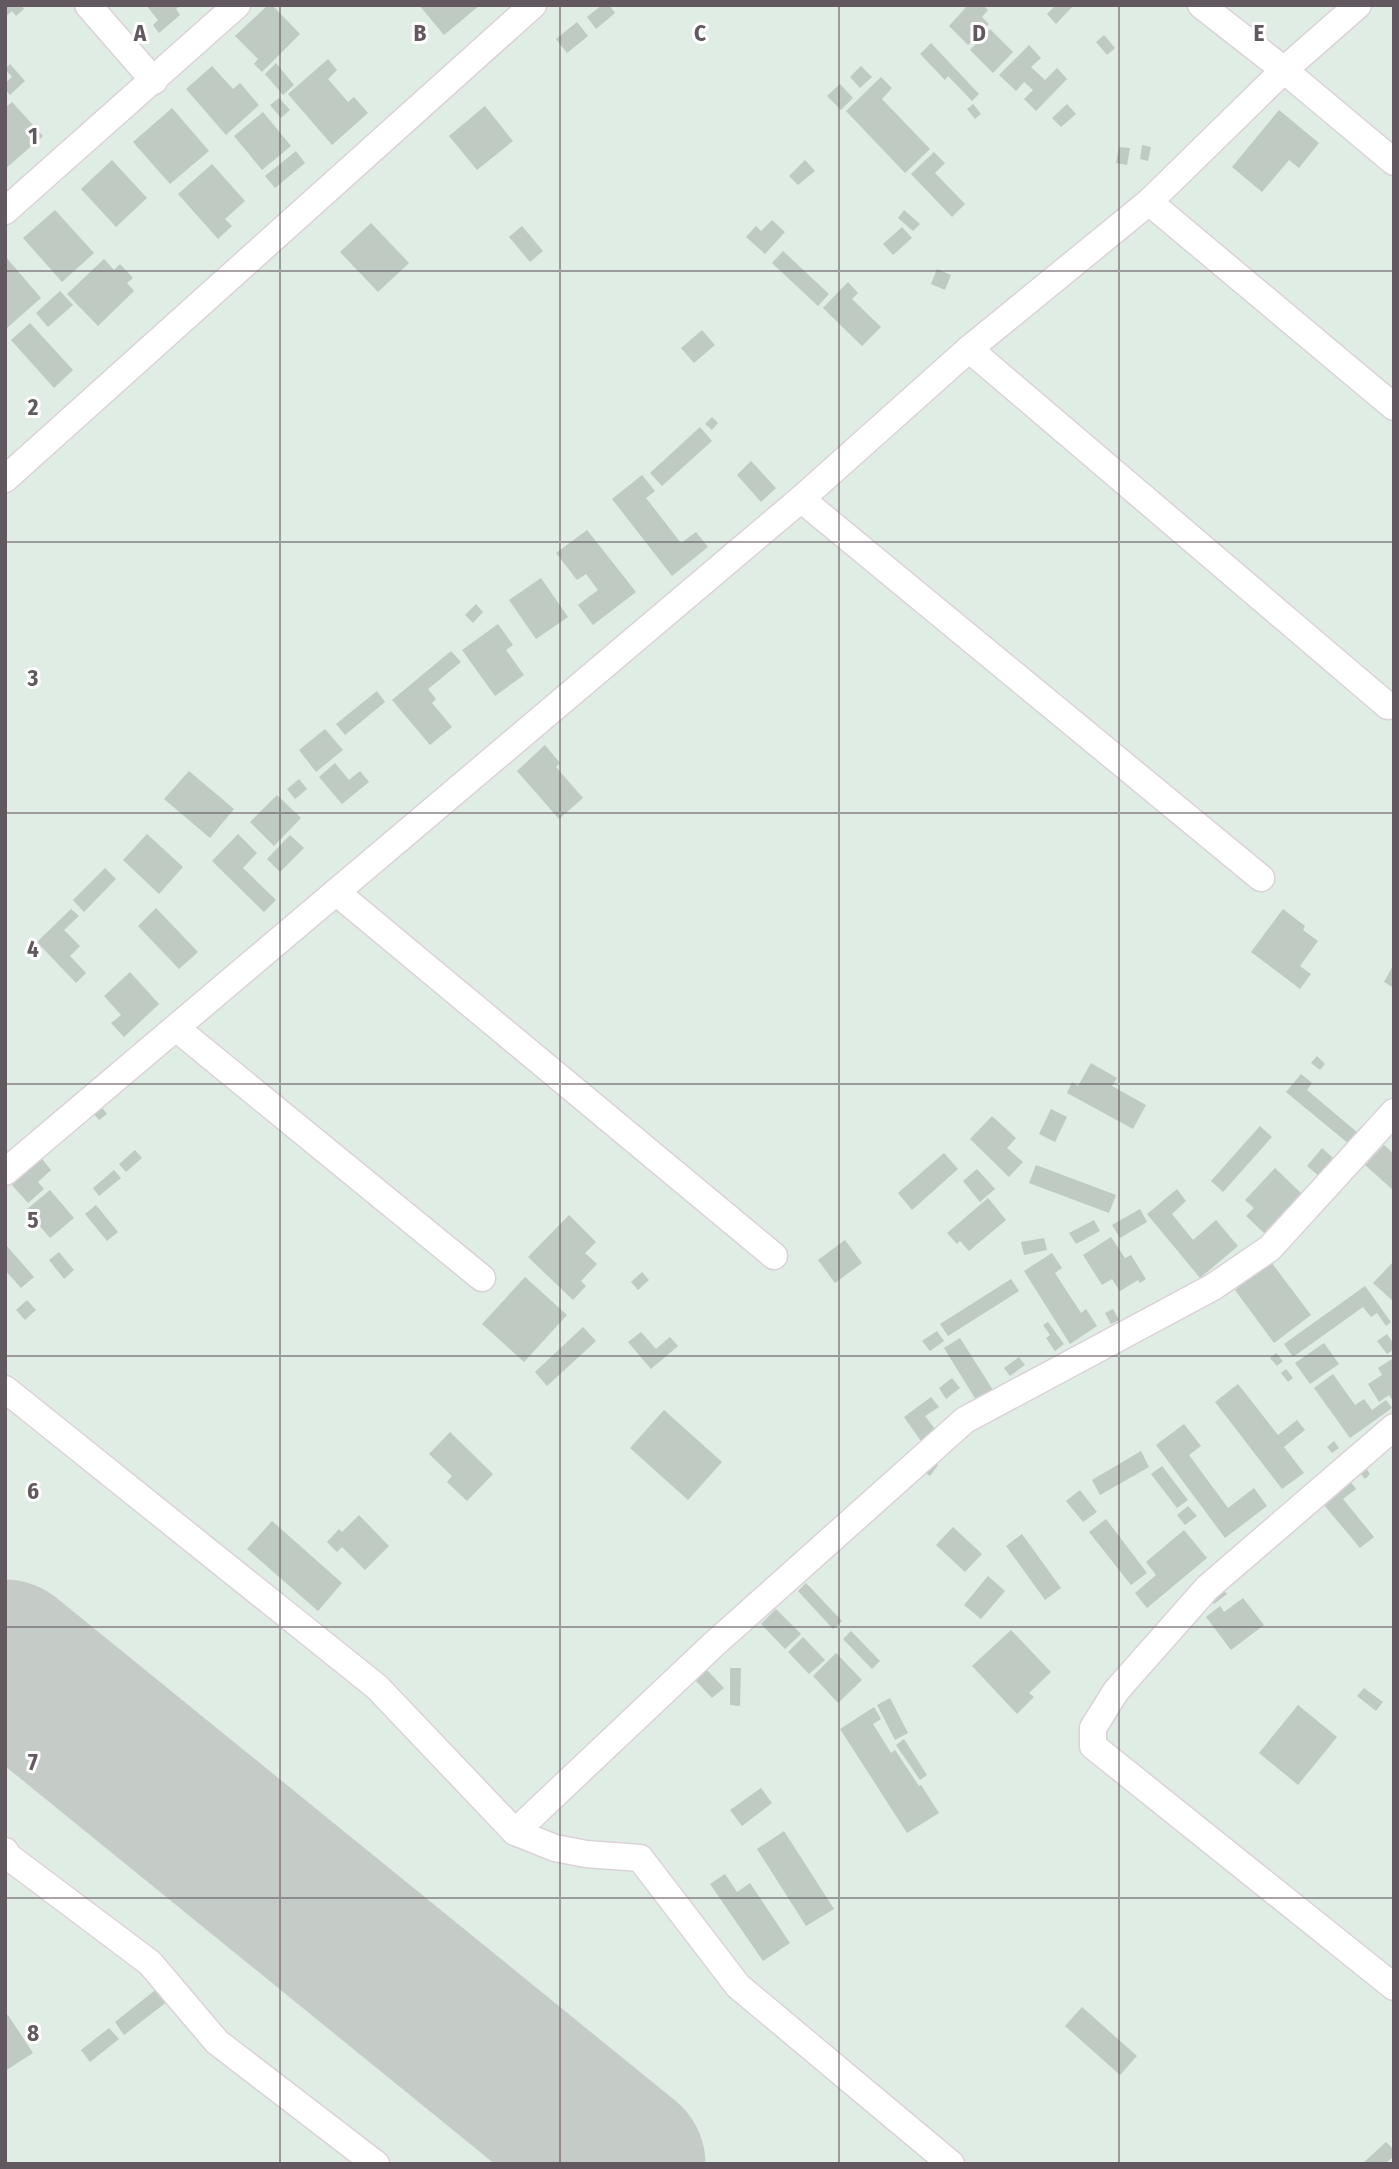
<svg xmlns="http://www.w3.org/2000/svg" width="1399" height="2169" font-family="'Fira Sans Condensed',sans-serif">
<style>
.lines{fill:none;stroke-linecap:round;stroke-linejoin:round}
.runway{stroke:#c5cbc7;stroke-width:163}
.building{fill:#becac2}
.street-casing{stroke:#dbd2d8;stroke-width:29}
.street{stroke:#fff;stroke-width:26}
.grid{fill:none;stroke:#625860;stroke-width:2;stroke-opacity:0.55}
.grid-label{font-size:23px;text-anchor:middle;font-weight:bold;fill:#625860;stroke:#fff;stroke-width:6;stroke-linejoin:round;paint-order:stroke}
</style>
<rect width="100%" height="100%" fill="#dfede4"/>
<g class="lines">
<polyline class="runway" points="5,1661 624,2164"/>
</g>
<g class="building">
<polygon points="5,5 21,5 24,9 16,16 12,11 5,17"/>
<polygon points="146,5 181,5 176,9 180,15 159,33 153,25 158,20"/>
<polygon points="268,5 272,5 300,34 262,72 254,64 258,59 235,36"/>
<polygon points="419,5 480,5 444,35"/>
<polygon points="602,5 609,5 615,13 596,29 587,17"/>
<polygon points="968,5 983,5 988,10 982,17 989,24 968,45 949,26"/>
<polygon points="1056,5 1074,5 1056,24 1047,14"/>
<polygon points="577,22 588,36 567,53 556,39"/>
<polygon points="990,29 1013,52 993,73 970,50"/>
<polygon points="1104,35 1115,48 1107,55 1096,42"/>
<polygon points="931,43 979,94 972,101 948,76 945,80 920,54"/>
<polygon points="1029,45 1041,58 1031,67 1045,80 1057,68 1067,79 1036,111 1024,99 1033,90 1024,82 1016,91 999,75"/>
<polygon points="328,59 337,70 328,79 348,102 354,97 368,113 332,145 288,94"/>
<polygon points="276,63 294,85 283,95 265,74"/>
<polygon points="10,64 25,81 10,95 5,89 5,83 12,77 5,69"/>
<polygon points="212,66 233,89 240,83 259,105 226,135 186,89"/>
<polygon points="861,66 872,77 860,88 850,77"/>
<polygon points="881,77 892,88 882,99 930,149 905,173 846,111"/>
<polygon points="840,84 853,98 841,110 827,96"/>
<polygon points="279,98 290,110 281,118 270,105"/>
<polygon points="12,102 43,136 5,169 5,108"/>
<polygon points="973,104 981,114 975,119 967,109"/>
<polygon points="1067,104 1076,114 1061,127 1052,118"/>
<polygon points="485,106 513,141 477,170 449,136"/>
<polygon points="172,108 209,151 170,184 133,142"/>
<polygon points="1279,110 1319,143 1299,168 1289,160 1262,192 1232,167"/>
<polygon points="263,112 291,146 262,170 234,136"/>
<polygon points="1142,145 1151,147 1148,161 1140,159"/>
<polygon points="1119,147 1130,148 1127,165 1116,163"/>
<polygon points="296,151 305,163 275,188 265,176"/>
<polygon points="934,152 945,163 935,173 965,204 952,217 911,174"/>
<polygon points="112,160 147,198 116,227 81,189"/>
<polygon points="805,160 815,171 798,185 789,176"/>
<polygon points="212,164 245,201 225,219 232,226 218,239 178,194"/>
<polygon points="55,210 94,253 62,282 23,238"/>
<polygon points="904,210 920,224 913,231 898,218"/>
<polygon points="772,220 785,232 765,254 746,237 756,226 761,231"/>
<polygon points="371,223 409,263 378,292 340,252"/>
<polygon points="522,226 543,251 530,262 509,237"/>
<polygon points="902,227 912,238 893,255 883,244"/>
<polygon points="783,251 829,294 818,306 772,263"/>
<polygon points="5,256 41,298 7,328 5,326"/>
<polygon points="104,259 114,270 120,264 133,278 127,283 134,291 98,326 67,294"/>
<polygon points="937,269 951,275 945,290 931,284"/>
<polygon points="848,282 858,293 852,299 881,327 862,346 823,308"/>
<polygon points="60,291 73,305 48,327 36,313"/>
<polygon points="30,323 73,370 54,388 11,340"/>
<polygon points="702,330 715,345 694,363 681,348"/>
<polygon points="712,417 718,423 712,430 705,424"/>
<polygon points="700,427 712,441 662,486 650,473"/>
<polygon points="751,461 776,488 761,502 737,475"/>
<polygon points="642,475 655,491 646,498 681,543 696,532 708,547 672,576 612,499"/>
<polygon points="587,530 636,592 593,625 578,605 598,590 586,574 577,580 556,553"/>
<polygon points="541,578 568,617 536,639 509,600"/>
<polygon points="476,604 483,612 473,623 465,615"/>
<polygon points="498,624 513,645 506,650 524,675 495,696 462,650"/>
<polygon points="451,651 461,662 428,689 436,699 432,703 452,727 430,745 392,700"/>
<polygon points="377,691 385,702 345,735 336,724"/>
<polygon points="325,729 343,750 316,772 299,750"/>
<polygon points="545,745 560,763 556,767 583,798 559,819 517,771"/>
<polygon points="335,763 349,780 360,771 369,782 342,804 319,777"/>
<polygon points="189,771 234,809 210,838 164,799"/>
<polygon points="299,779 307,789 295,799 287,789"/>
<polygon points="277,795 301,818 274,846 250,822"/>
<polygon points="147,834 183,867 159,894 123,860"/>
<polygon points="238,834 257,853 243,868 276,900 264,912 212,861"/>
<polygon points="290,835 304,848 280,872 267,859"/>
<polygon points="105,868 116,879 84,912 73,900"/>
<polygon points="156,908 198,952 179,969 138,926"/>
<polygon points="71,909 79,916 64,930 80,946 70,956 86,973 76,983 37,942"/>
<polygon points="1283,909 1305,926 1303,930 1318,941 1300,966 1311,974 1300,989 1251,952"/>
<polygon points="1394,964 1394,988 1384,982"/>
<polygon points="130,972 159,1004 124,1037 111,1023 121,1015 104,996"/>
<polygon points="1317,1056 1325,1064 1320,1070 1311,1063"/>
<polygon points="1091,1063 1117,1078 1112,1086 1146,1105 1133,1129 1067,1093 1072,1082 1078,1086"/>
<polygon points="1301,1074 1312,1083 1307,1090 1358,1133 1349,1144 1286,1092"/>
<polygon points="101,1106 107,1114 99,1120 93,1113"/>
<polygon points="1051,1109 1067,1117 1055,1142 1039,1134"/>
<polygon points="992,1116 1016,1138 1007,1148 1023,1162 1009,1177 970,1139"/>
<polygon points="1260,1126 1272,1137 1223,1192 1211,1181"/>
<polygon points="1384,1145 1394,1154 1394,1191 1365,1165"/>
<polygon points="1322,1148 1333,1158 1319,1176 1307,1166"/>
<polygon points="135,1150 142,1158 126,1172 119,1164"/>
<polygon points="944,1153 958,1169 912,1210 898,1193"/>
<polygon points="42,1159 51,1170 38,1182 44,1189 28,1203 12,1185"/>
<polygon points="1036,1165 1116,1195 1109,1213 1029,1183"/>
<polygon points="1275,1168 1302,1194 1264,1233 1246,1216 1254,1208 1245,1200"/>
<polygon points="977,1169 995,1189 980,1202 963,1181"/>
<polygon points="114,1170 121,1178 99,1196 93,1188"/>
<polygon points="1177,1189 1186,1201 1172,1214 1193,1240 1216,1220 1238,1246 1200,1278 1147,1214"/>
<polygon points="50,1190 74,1218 50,1238 26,1210"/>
<polygon points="988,1198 1006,1220 969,1251 960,1241 957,1244 947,1233"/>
<polygon points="96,1205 118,1232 107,1241 85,1214"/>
<polygon points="1140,1209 1147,1222 1120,1238 1112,1225"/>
<polygon points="569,1215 596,1242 585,1253 597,1264 581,1281 586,1286 573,1300 528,1257"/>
<polygon points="1094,1220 1100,1231 1076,1244 1069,1233"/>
<polygon points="1111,1237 1125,1258 1131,1255 1146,1279 1140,1283 1138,1280 1120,1291 1112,1279 1102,1285 1083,1255"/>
<polygon points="1044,1238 1047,1250 1024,1255 1021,1242"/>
<polygon points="845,1240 862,1263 835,1283 818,1260"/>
<polygon points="5,1244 34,1277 21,1288 5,1270"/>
<polygon points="59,1252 74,1270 64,1279 49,1260"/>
<polygon points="1052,1253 1062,1268 1055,1273 1081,1313 1086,1309 1097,1326 1070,1344 1024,1271"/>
<polygon points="1394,1261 1394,1302 1373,1283"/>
<polygon points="1271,1262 1311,1315 1274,1343 1235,1290"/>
<polygon points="642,1272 649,1280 638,1290 631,1282"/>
<polygon points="525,1277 567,1315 524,1362 482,1324"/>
<polygon points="1011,1279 1019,1291 948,1336 940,1324"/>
<polygon points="1365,1286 1391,1322 1386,1326 1377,1313 1371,1317 1363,1307 1293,1357 1284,1344"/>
<polygon points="27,1300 36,1310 25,1320 16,1310"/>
<polygon points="1113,1309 1119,1320 1111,1324 1105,1313"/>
<polygon points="1048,1322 1064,1344 1055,1351 1046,1338 1050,1335 1043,1325"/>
<polygon points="583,1327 596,1341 547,1386 535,1372"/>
<polygon points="937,1331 944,1341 930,1351 922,1341"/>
<polygon points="641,1332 656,1349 670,1337 678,1346 651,1369 628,1342"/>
<polygon points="1387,1334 1394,1344 1394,1349 1387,1354 1377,1341"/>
<polygon points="960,1338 993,1390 976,1400 944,1348"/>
<polygon points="1324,1343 1339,1364 1310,1384 1295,1363"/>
<polygon points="1276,1353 1283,1361 1277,1366 1270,1358"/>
<polygon points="1019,1357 1025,1365 1010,1376 1004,1368"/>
<polygon points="1392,1359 1394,1362 1394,1403 1389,1395 1379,1402 1368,1384 1382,1375 1378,1368"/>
<polygon points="1286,1369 1293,1378 1288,1382 1281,1373"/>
<polygon points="1333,1374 1355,1405 1364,1399 1372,1410 1386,1400 1392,1408 1350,1438 1314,1388"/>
<polygon points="952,1378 960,1388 946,1399 939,1388"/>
<polygon points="1238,1384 1278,1435 1297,1420 1305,1430 1284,1447 1304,1473 1282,1489 1215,1402"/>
<polygon points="931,1397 939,1407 925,1416 938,1433 923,1444 904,1417"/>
<polygon points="664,1410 722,1462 688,1500 630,1448"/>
<polygon points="1184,1424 1201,1446 1189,1455 1228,1508 1254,1488 1267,1506 1225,1538 1156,1445"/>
<polygon points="450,1432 493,1474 467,1501 447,1482 452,1476 429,1454"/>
<polygon points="1334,1441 1339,1448 1332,1453 1327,1447"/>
<polygon points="1141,1451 1149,1467 1100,1495 1092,1480"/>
<polygon points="929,1458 938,1465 930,1476 921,1469"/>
<polygon points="1363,1464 1370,1474 1365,1479 1357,1469"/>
<polygon points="1162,1466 1188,1500 1177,1508 1151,1474"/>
<polygon points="1346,1476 1356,1489 1343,1499 1374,1537 1360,1548 1319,1499"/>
<polygon points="1080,1490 1097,1512 1083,1522 1066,1501"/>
<polygon points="1188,1506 1197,1516 1185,1525 1177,1515"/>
<polygon points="359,1515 389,1546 365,1570 342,1547 337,1552 327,1542 339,1529 342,1532"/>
<polygon points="1106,1519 1147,1573 1131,1585 1089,1532"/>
<polygon points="272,1521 342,1583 318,1611 247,1549"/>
<polygon points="953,1527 982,1554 965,1572 936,1545"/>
<polygon points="1184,1530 1207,1558 1147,1608 1135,1593 1156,1575 1146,1562"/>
<polygon points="1022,1534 1061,1588 1045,1600 1006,1546"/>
<polygon points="988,1576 1005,1591 981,1619 964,1605"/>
<polygon points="806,1583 842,1621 833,1629 798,1591"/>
<polygon points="1221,1587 1227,1594 1214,1604 1208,1597"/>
<polygon points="1243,1598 1264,1625 1231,1650 1206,1617 1220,1606 1224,1612"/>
<polygon points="776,1609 801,1634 785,1649 761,1624"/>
<polygon points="1011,1630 1051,1672 1029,1693 1034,1697 1017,1714 972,1666"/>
<polygon points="851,1631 880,1661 872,1669 843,1639"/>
<polygon points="803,1637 825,1660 809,1674 788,1652"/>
<polygon points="836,1653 862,1680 838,1703 813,1676"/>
<polygon points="730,1668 741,1668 740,1706 730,1705"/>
<polygon points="706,1669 724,1688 712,1698 695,1680"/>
<polygon points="1364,1688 1383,1702 1376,1711 1357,1696"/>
<polygon points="890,1698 908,1733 895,1740 877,1705"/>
<polygon points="1298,1705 1337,1737 1298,1785 1259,1753"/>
<polygon points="874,1707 881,1719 873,1724 891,1753 895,1750 919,1786 921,1785 939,1813 907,1833 840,1729"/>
<polygon points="904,1739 927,1775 920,1780 896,1745"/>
<polygon points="761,1788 772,1803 742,1826 730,1810"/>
<polygon points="784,1831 834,1909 806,1926 757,1849"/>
<polygon points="725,1874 737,1892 750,1883 790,1943 763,1961 710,1884"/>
<polygon points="158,1988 168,2001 124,2035 115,2022"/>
<polygon points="1082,2007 1137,2056 1120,2075 1065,2026"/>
<polygon points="8,2015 33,2053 5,2071 5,2017"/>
<polygon points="109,2028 119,2039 90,2062 81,2050"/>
<polygon points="1386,2142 1394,2150 1394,2156 1385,2164 1362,2164"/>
</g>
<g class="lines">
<g class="street-casing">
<g id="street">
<polyline points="88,5 154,81"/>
<polyline points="1201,5 1284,70 1394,162"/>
<polyline points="1149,202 1394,407"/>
<polyline points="5,211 237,5"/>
<polyline points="969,349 1388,706"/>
<polyline points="5,479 533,5"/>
<polyline points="801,499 1261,878"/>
<polyline points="336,892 774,1256"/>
<polyline points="176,1028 482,1278"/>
<polyline points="5,1172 801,499 969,349 1149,202 1284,70 1358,5"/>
<polyline points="5,1389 377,1687 515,1832 555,1848 586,1854 640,1858 738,1986 951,2164"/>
<polyline points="1394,1427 1207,1588 1116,1691 1093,1728 1093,1746 1394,1987"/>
<polyline points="515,1832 713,1645 965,1420 1213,1287 1270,1248 1394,1112"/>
<polyline points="5,1851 9,1857 150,1963 217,2042 376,2164"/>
</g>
</g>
<use href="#street" class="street"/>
</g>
<path class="grid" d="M280 5V2164M560 5V2164M839 5V2164M1119 5V2164M5 271H1394M5 542H1394M5 813H1394M5 1084H1394M5 1356H1394M5 1627H1394M5 1898H1394"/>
<g class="grid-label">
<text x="140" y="41">A</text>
<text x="420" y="41">B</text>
<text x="700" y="41">C</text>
<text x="979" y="41">D</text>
<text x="1259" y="41">E</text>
<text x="33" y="144">1</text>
<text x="33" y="415">2</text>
<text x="33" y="686">3</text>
<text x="33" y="957">4</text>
<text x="33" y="1228">5</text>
<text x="33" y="1499">6</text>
<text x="33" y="1770">7</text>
<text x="33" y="2041">8</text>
</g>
<rect width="1399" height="2169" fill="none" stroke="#625860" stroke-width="14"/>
</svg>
